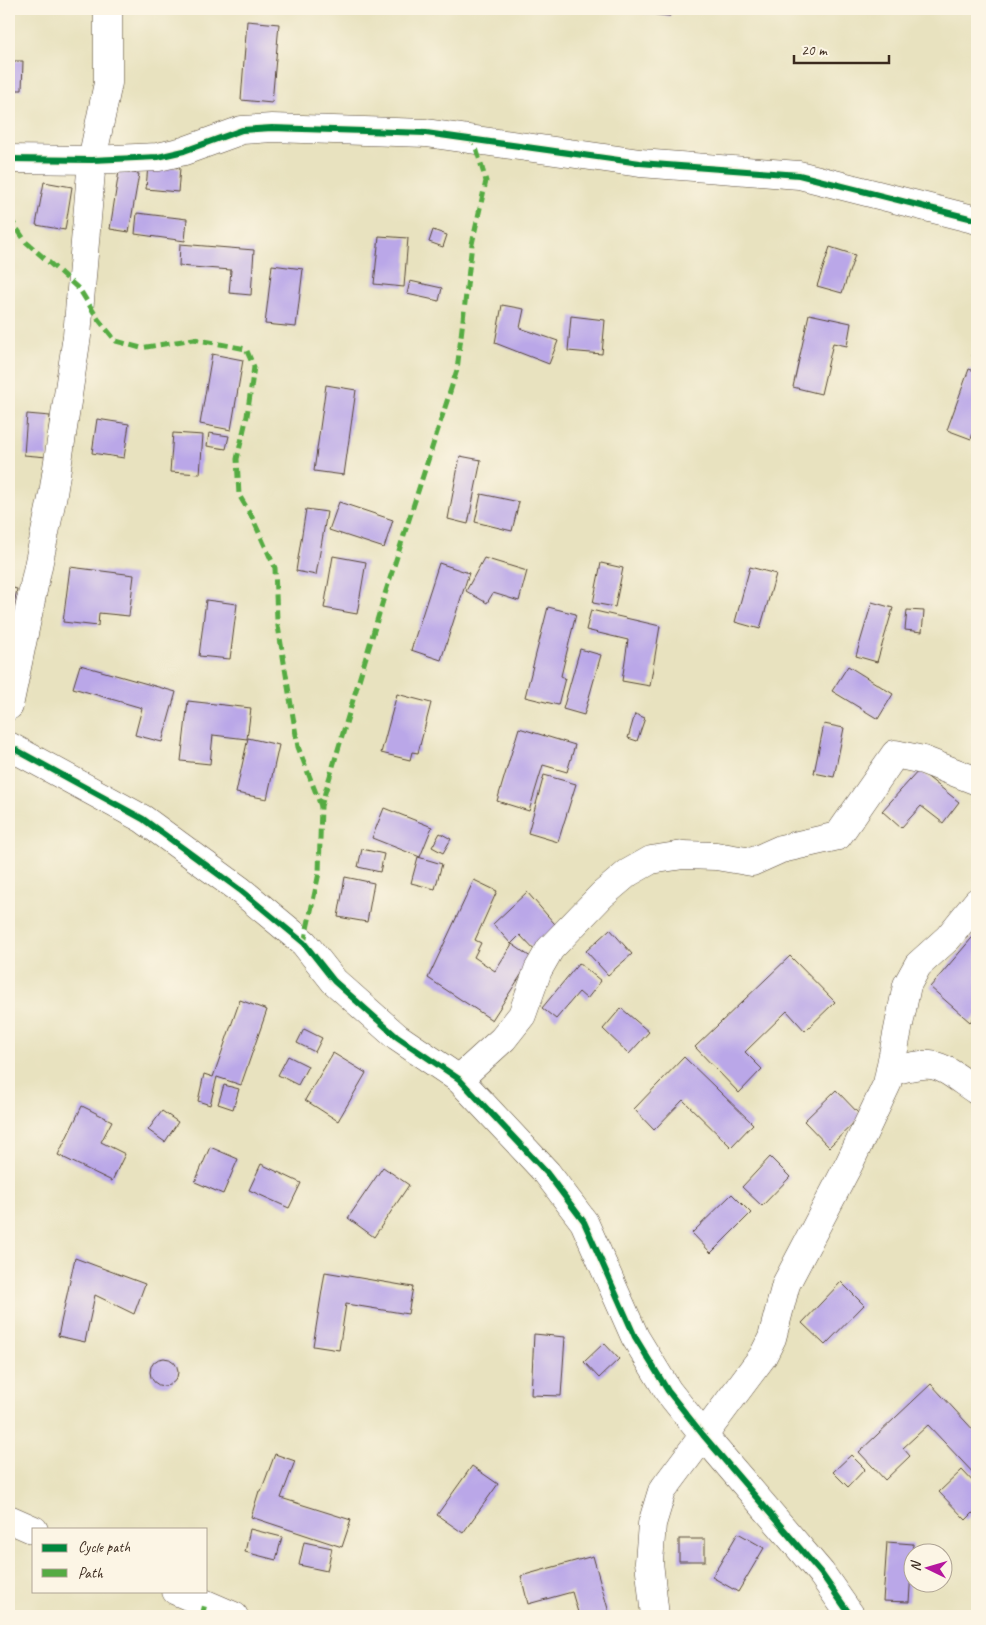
<svg xmlns="http://www.w3.org/2000/svg" width="986" height="1625" font-family="Caveat,sans-serif">
<style>
.building{fill:#baa7e8}
.lines{fill:none;stroke-linecap:round;stroke-linejoin:round}
.minor-casing{stroke:#554636;stroke-width:29}
.minor{stroke:#fff;stroke-width:28}
.quiet{stroke:#55ab43;stroke-width:5;stroke-dasharray:10 5;stroke-linecap:butt}
.cycleway-casing{stroke:#fcf5e5;stroke-width:9}
.cycleway{stroke:#00873e;stroke-width:6}
</style>
<rect width="100%" height="100%" fill="#fcf5e5"/>
<filter id="ink" filterUnits="userSpaceOnUse"><feTurbulence type="fractalNoise" baseFrequency=".02" numOctaves="2"/><feDisplacementMap in="SourceGraphic" scale="10" xChannelSelector="R" yChannelSelector="G"/><feConvolveMatrix kernelMatrix="1 2 1 2 8 2 1 2 1" color-interpolation-filters="sRGB"/></filter>
<filter id="wash" filterUnits="userSpaceOnUse"><feTurbulence type="fractalNoise" baseFrequency=".0096" numOctaves="4" result="noise"/><feDisplacementMap in="SourceGraphic" scale="20" xChannelSelector="R" yChannelSelector="G"/><feGaussianBlur stdDeviation="1.12" result="paint"/><feColorMatrix in="noise" values="0 0 0 0 0 0 0 0 0 0 0 0 0 0 0 0 0 1.4 0 .05"/><feComposite in="paint" operator="in"/></filter>
<g filter="url(#wash)">
<rect width="100%" height="100%" fill="#e8e2bf"/>
<g id="blocks">
<g class="building">
<polygon points="640,9 670,9 670,16 639,13"/>
<polygon points="247,21 279,24 272,103 241,100"/>
<polygon points="9,61 23,61 22,90 9,90"/>
<polygon points="148,165 180,168 178,192 146,189"/>
<polygon points="119,171 139,174 129,232 110,229"/>
<polygon points="44,182 72,187 65,230 36,225"/>
<polygon points="137,213 187,219 185,241 135,234"/>
<polygon points="433,230 447,235 443,247 429,242"/>
<polygon points="379,236 408,238 404,287 374,284"/>
<polygon points="180,244 254,250 251,295 229,293 231,270 179,266"/>
<polygon points="830,247 855,255 842,293 817,286"/>
<polygon points="272,265 303,269 296,327 265,324"/>
<polygon points="410,281 442,288 439,301 407,294"/>
<polygon points="502,305 524,309 520,328 558,341 549,364 495,343"/>
<polygon points="809,314 851,323 847,346 833,343 821,394 793,387"/>
<polygon points="571,316 605,320 602,354 568,351"/>
<polygon points="977,343 977,358 972,356"/>
<polygon points="212,354 243,360 231,430 200,424"/>
<polygon points="969,369 977,372 977,422 971,439 947,430"/>
<polygon points="326,385 356,390 344,475 314,471"/>
<polygon points="27,414 50,416 47,457 24,455"/>
<polygon points="97,419 129,424 124,458 92,453"/>
<polygon points="173,433 203,435 200,474 170,472"/>
<polygon points="209,433 229,436 226,449 207,446"/>
<polygon points="460,456 481,460 468,524 448,519"/>
<polygon points="481,494 519,502 512,531 475,522"/>
<polygon points="339,502 393,520 384,548 329,530"/>
<polygon points="306,509 327,512 316,575 296,571"/>
<polygon points="333,556 366,562 357,614 324,608"/>
<polygon points="484,558 527,571 519,601 493,593 487,603 466,591"/>
<polygon points="439,563 469,573 441,660 411,650"/>
<polygon points="601,563 623,568 615,607 593,603"/>
<polygon points="70,567 134,575 129,616 99,613 98,626 63,622"/>
<polygon points="750,567 776,574 760,629 735,622"/>
<polygon points="9,587 17,589 12,614 9,613"/>
<polygon points="206,600 237,604 230,659 199,656"/>
<polygon points="872,602 893,608 877,662 856,656"/>
<polygon points="548,607 576,614 561,676 565,678 558,705 525,697"/>
<polygon points="591,610 660,626 650,686 622,681 628,640 586,630"/>
<polygon points="907,610 924,611 922,632 905,630"/>
<polygon points="580,649 601,655 584,715 563,709"/>
<polygon points="80,665 176,692 162,742 135,735 142,708 73,688"/>
<polygon points="848,666 893,694 878,719 832,691"/>
<polygon points="397,694 431,703 418,753 412,752 410,760 381,753"/>
<polygon points="188,701 251,708 247,739 213,735 210,764 181,761"/>
<polygon points="635,714 645,718 637,741 628,738"/>
<polygon points="824,724 844,728 834,777 814,773"/>
<polygon points="519,728 575,745 567,772 543,765 529,811 497,801"/>
<polygon points="248,738 279,745 267,799 236,793"/>
<polygon points="919,770 959,802 943,823 921,806 901,828 882,811"/>
<polygon points="544,775 576,784 558,842 528,833"/>
<polygon points="384,808 432,827 420,857 372,838"/>
<polygon points="440,833 451,839 443,853 432,847"/>
<polygon points="362,849 384,854 380,872 358,867"/>
<polygon points="418,857 442,864 435,889 411,883"/>
<polygon points="345,877 374,883 367,922 338,917"/>
<polygon points="474,880 497,891 475,940 481,943 474,957 495,971 512,944 532,958 492,1020 428,978"/>
<polygon points="527,892 561,931 537,953 520,935 511,944 493,924"/>
<polygon points="610,929 632,954 608,975 586,951"/>
<polygon points="977,932 977,1014 970,1022 930,987"/>
<polygon points="790,956 835,1002 805,1031 787,1011 745,1052 762,1069 739,1093 695,1047"/>
<polygon points="579,963 601,981 587,999 579,992 556,1019 542,1008"/>
<polygon points="240,1000 267,1010 241,1085 217,1077 210,1105 198,1101 204,1074 213,1077"/>
<polygon points="621,1008 649,1032 629,1054 603,1029"/>
<polygon points="304,1029 322,1038 315,1052 297,1043"/>
<polygon points="333,1053 366,1073 338,1121 305,1100"/>
<polygon points="288,1056 308,1066 298,1085 278,1075"/>
<polygon points="684,1057 753,1124 731,1147 683,1100 654,1130 634,1109"/>
<polygon points="224,1085 239,1089 233,1109 218,1104"/>
<polygon points="836,1090 861,1116 829,1147 804,1121"/>
<polygon points="82,1106 112,1121 101,1142 125,1154 112,1181 58,1155"/>
<polygon points="162,1111 178,1122 165,1142 148,1130"/>
<polygon points="210,1147 238,1159 223,1194 195,1182"/>
<polygon points="770,1157 790,1177 762,1206 742,1187"/>
<polygon points="261,1164 301,1183 289,1208 249,1190"/>
<polygon points="383,1167 409,1185 374,1237 348,1218"/>
<polygon points="732,1194 751,1213 711,1253 692,1233"/>
<polygon points="75,1258 145,1284 134,1314 95,1295 85,1342 58,1336"/>
<polygon points="325,1272 413,1287 408,1314 346,1304 339,1350 313,1346"/>
<polygon points="841,1282 864,1305 825,1345 802,1323"/>
<polygon points="534,1334 565,1337 561,1396 531,1395"/>
<polygon points="604,1343 619,1359 599,1378 584,1362"/>
<circle cx="164" cy="1372" r="14"/>
<polygon points="931,1384 977,1434 977,1477 928,1425 903,1448 910,1456 885,1480 859,1452"/>
<polygon points="275,1454 295,1461 281,1498 351,1520 342,1547 251,1517 259,1491 261,1491"/>
<polygon points="851,1455 865,1469 848,1487 833,1472"/>
<polygon points="472,1466 498,1484 463,1533 437,1515"/>
<polygon points="962,1470 977,1486 977,1509 966,1520 939,1492"/>
<polygon points="250,1529 282,1537 276,1560 245,1552"/>
<polygon points="738,1533 764,1548 738,1592 712,1577"/>
<rect x="679" y="1539" width="26" height="22"/>
<polygon points="304,1542 332,1548 327,1571 299,1565"/>
<polygon points="887,1542 913,1544 909,1602 883,1601"/>
<polygon points="593,1556 610,1616 579,1616 572,1592 528,1604 521,1576"/>
</g>
</g>
</g>
<g filter="url(#ink)">
<use href="#blocks" fill-opacity="0" stroke="#554636" stroke-width="1"/>
<g class="lines">
<g class="minor-casing">
<g id="minor">
<polyline points="9,159 92,160 158,157 184,151 242,130 272,128 426,133 640,163 799,175 977,220"/>
<polyline points="9,706 53,494 77,336 92,160 108,83 108,9"/>
<polyline points="9,746 143,819 240,890 304,943 334,981 397,1037 459,1079 547,1173 584,1222 635,1337 668,1391 703,1435 821,1573 851,1616"/>
<path d="M890 1072C938 1058 937 1064 977 1091"/>
<polyline points="459,1079 503,1039 522,1015 538,970 550,949 602,895 628,873 651,860 683,855 716,856 752,862 781,849 838,836 895,754 923,760 977,781"/>
<polyline points="9,1519 34,1530"/>
<polyline points="176,1591 234,1616"/>
<polyline points="655,1616 649,1562 652,1524 662,1491 763,1356 772,1338 786,1284 849,1164 887,1084 907,985 918,965 948,938 977,902"/>
</g>
</g>
<use href="#minor" class="minor"/>
<g class="quiet">
<polyline points="9,217 26,242 80,290 98,319 116,341 141,348 194,339 246,349 254,367 247,416 237,459 239,495 251,515 275,568 277,620 298,747 321,806"/>
<polyline points="304,943 319,873 321,806 385,594 457,370 472,244 486,181 473,138"/>
<polyline points="202,1616 205,1604"/>
</g>
<g class="cycleway-casing">
<g id="cycleway">
<polyline points="9,159 92,160 158,157 184,151 242,130 272,128 426,133 640,163 799,175 977,220"/>
<polyline points="9,746 143,819 240,890 304,943 334,981 397,1037 459,1079 547,1173 584,1222 635,1337 668,1391 703,1435 821,1573 851,1616"/>
</g>
</g>
<use href="#cycleway" class="cycleway"/>
</g>
</g>
<rect width="986" height="1625" fill="none" stroke="#fcf5e5" stroke-width="30"/>
<rect x="32" y="1528" width="175" height="65" fill="#fcf5e5" stroke="#afa495"/>
<rect x="42" y="1544" width="25" height="8" fill="#00873e" stroke="#afa495"/>
<text x="78" y="1552" font-size="15" fill="#3b2a1e">Cycle path</text>
<rect x="42" y="1569" width="25" height="8" fill="#55ab43" stroke="#afa495"/>
<text x="78" y="1578" font-size="15" fill="#3b2a1e">Path</text>
<g transform="translate(928 1568) rotate(275)"><circle r="24" fill="#fcf5e5" stroke="#afa495"/>
<path d="M0-4L9 19L0 12L-9 19Z" fill="#b5179e"/>
<text y="-8" font-size="14" font-weight="bold" text-anchor="middle" fill="#3b2a1e">N</text>
</g>
<path d="M794 55v8h95v-8" fill="none" stroke="#3b2a1e" stroke-width="2.5"/>
<text x="801" y="55" font-size="15" fill="#3b2a1e" stroke="#fcf5e5" stroke-width="4" paint-order="stroke">20 m</text>
</svg>
